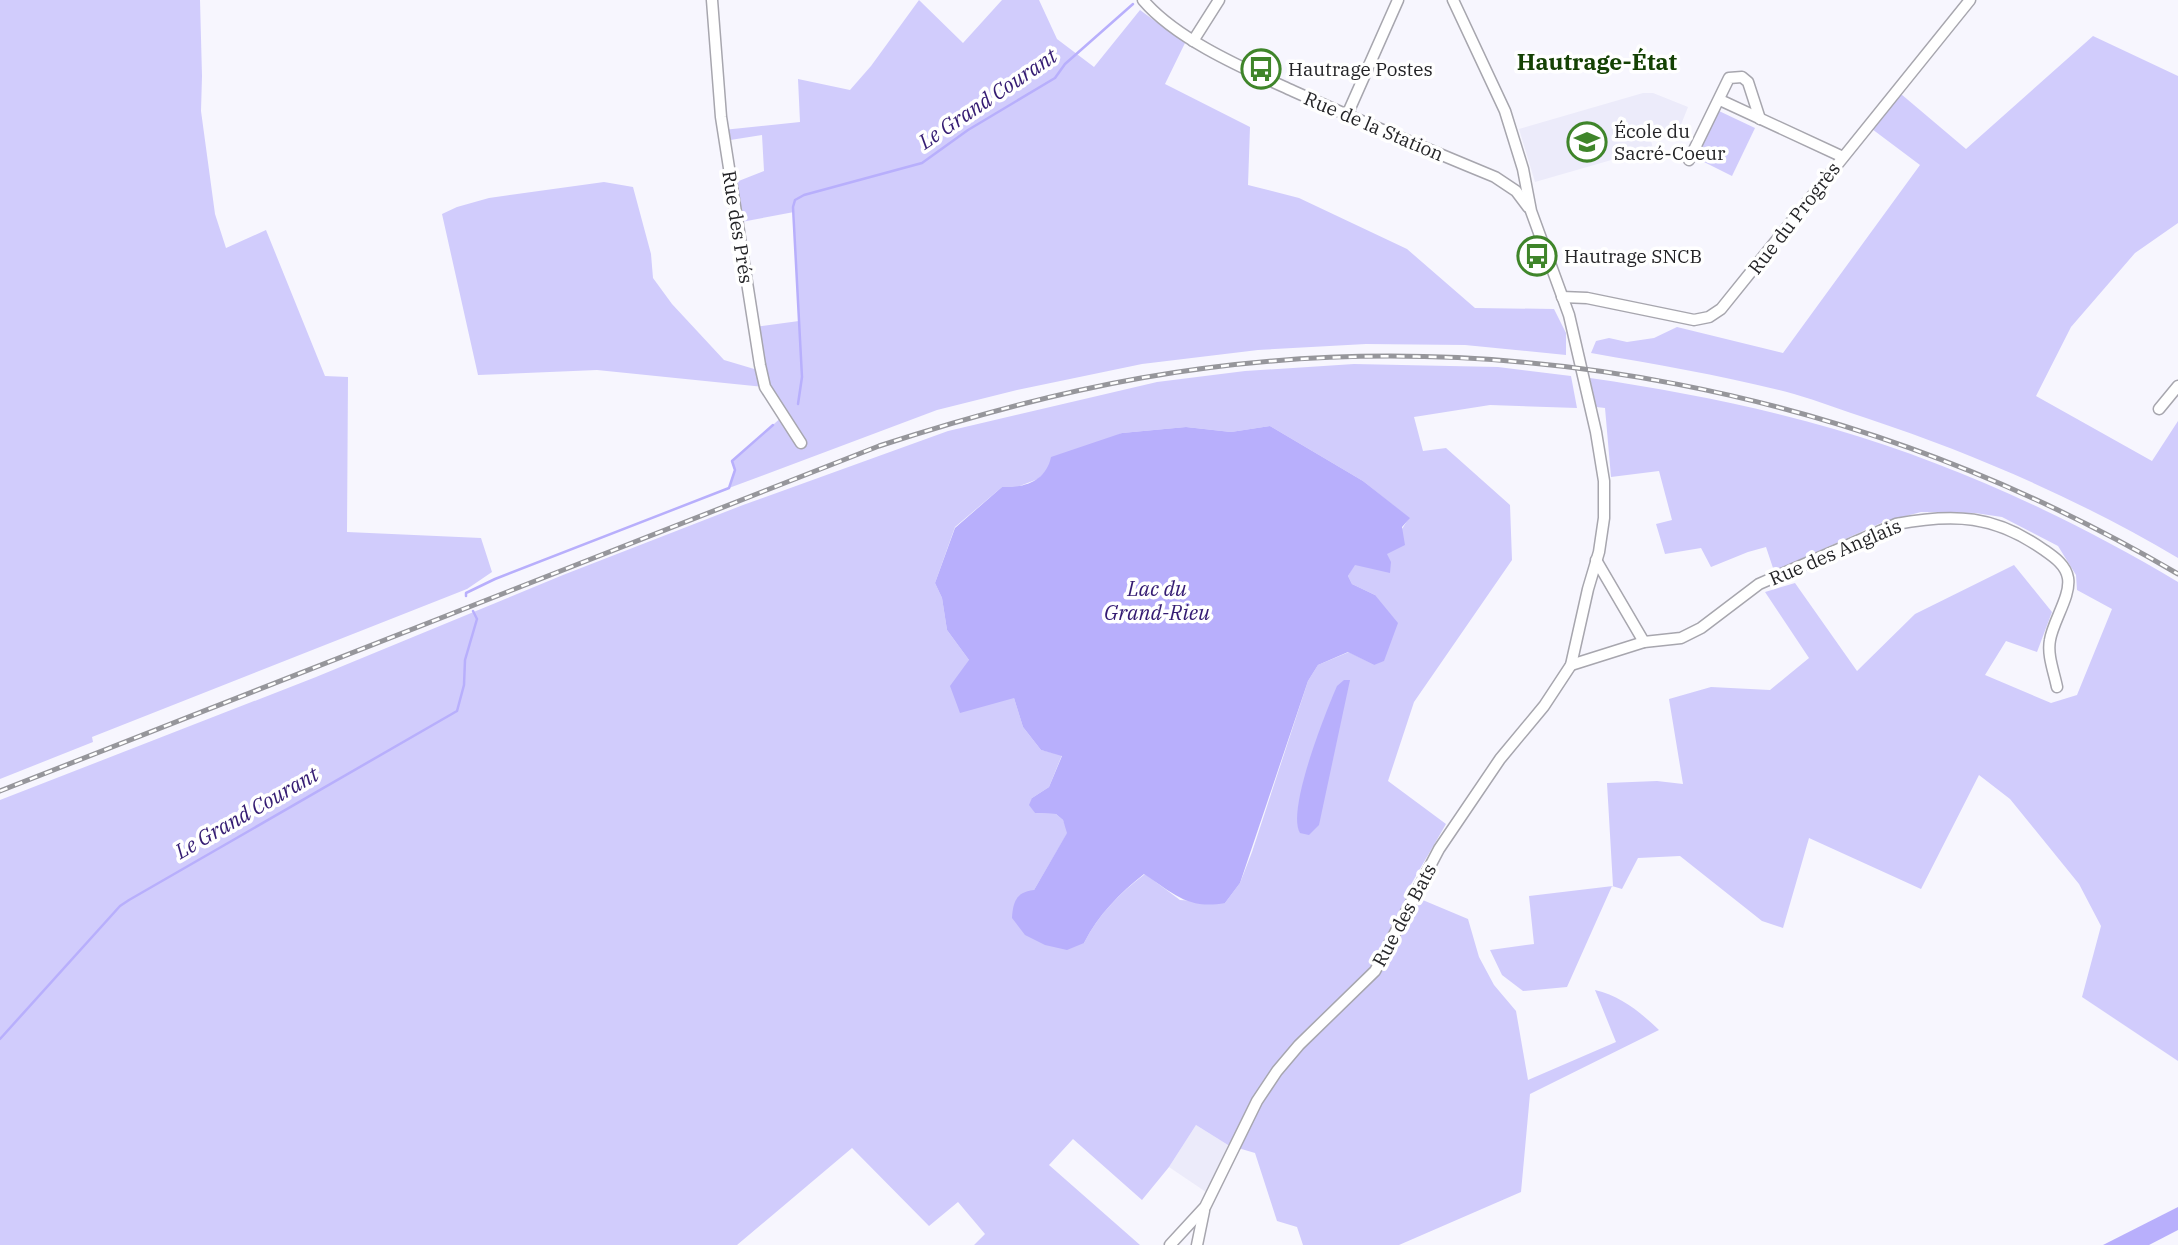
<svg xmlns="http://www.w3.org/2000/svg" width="2178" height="1245" font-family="'IBM Plex Serif',serif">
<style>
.built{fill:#ecebfa}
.green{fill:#d1ccfc;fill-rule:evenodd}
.water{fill:#b8affc}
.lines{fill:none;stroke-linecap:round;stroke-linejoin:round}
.stream{stroke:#b8affc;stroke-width:2.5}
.minor-casing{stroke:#a7a6ae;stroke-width:13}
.minor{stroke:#fff;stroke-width:10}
.rail-casing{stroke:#96969b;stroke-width:5}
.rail{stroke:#fff;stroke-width:2.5;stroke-dasharray:8;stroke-linecap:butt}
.labels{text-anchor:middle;stroke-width:7;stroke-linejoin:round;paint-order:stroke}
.poi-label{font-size:19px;fill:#242427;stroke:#fff;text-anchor:start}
.street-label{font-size:19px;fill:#242427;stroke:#fff}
.water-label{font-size:21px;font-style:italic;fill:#341b72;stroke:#fff}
.quarter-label{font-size:23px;font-weight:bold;fill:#144104;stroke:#fff}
</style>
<rect width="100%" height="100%" fill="#f7f6fe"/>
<g class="built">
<polygon points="1643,93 1653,93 1688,107 1676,137 1654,126 1647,127 1653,148 1535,182 1519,129"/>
<polygon points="1196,1125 1228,1145 1206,1192 1169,1167"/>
</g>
<g class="green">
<polygon points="0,0 200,0 202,76 201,111 215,214 226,248 266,230 325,376 348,377 347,532 481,538 492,572 467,589 92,737 93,742 0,779"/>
<polygon points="919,0 963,43 1002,0 1039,0 1057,39 1094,67 1140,10 1185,43 1165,84 1250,127 1248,185 1299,198 1407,249 1475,308 1554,309 1566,333 1566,355 1465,345 1366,344 1258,350 1142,364 1017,390 937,410 729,488 735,470 732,461 783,416 765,387 597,370 478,375 442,214 457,207 489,198 604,182 633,187 651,254 653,278 672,304 724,360 761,371 754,327 799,321 794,212 736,223 731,184 764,171 762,135 724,141 723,130 800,122 798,79 850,90 871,66"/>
<path d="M2093 36 2178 76V223L2135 253 2071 327 2036 396 2152 461 2178 421V558C2080 500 1977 455 1869 419 1844 411 1819 401 1794 394 1727 376 1659 365 1591 353L1596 341 1609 338 1627 342 1654 338 1677 327 1783 353 1920 165 1872 129 1901 94 1966 149Z"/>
<polygon points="1719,111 1755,128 1732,176 1696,158"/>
<path d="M1354 364 1498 367 1571 376 1577 408 1490 405 1414 417 1423 451 1446 448 1510 505 1512 560 1414 702 1388 781 1446 824 1406 893 1468 919 1479 957 1494 985 1516 1011 1528 1080 1616 1042 1595 990C1621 996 1640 1012 1659 1030L1530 1094 1521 1192 1399 1245H1303L1297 1227 1277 1221 1255 1153 1228 1145 1196 1125 1169 1167 1142 1200 1073 1139 1049 1165 1140 1245H974L985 1234 958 1202 929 1226 852 1148 737 1245H0V800L316 677 563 575 743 505 948 431 1157 382 1245 371ZM1270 426 1363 481 1409 518 1386 554 1354 565 1348 576 1352 584 1375 595 1374 665 1349 652 1318 665 1308 681 1252 852 1240 883 1225 903 1180 900 1145 874C1120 893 1098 915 1084 943L1034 890 1068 832 1063 820 1056 814 1035 813 1032 798 1049 787 1062 755 1041 750 1023 727 1014 698 969 660 947 630 942 598 935 583 955 527 1002 487H1017L1038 479 1048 469 1122 433 1186 427 1231 432Z"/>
<path d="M1590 378C1672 390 1755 406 1834 429 1954 464 2071 518 2178 582V1061L2082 997 2101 926 2079 884 2010 799 1979 775 1921 889 1809 838 1783 928 1762 921 1680 856 1638 858 1622 889 1612 886 1567 987 1523 991 1502 975 1490 950 1534 944 1529 896 1613 886 1607 783 1657 781 1683 784 1669 699 1711 687 1770 690 1809 658 1765 592 1795 583 1857 671 1915 614 2014 565 2052 612 2037 652 2006 641 1985 675 2051 703 2077 695 2112 609 2077 590 2076 575 2058 546 2002 517 1975 513 1921 512 1883 522 1774 571 1766 547 1748 552 1711 567 1701 548 1665 554 1656 524 1672 520 1659 471 1611 477 1605 408 1596 407Z"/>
</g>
<g class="water">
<path d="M1270 426 1363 481 1410 518 1402 527 1405 545 1387 554 1391 562 1390 573 1355 565 1348 576 1352 584 1375 595 1398 623 1384 661 1374 665 1348 652 1318 665 1308 681 1240 883 1225 903C1188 910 1173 893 1144 874 1120 893 1098 915 1084 943L1067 950 1045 945 1025 935 1012 918C1013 902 1016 892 1034 890L1067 833 1063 820 1056 814 1035 813 1029 805 1032 798 1049 787 1062 756 1041 750 1023 727 1014 698 960 713 950 686 969 660 947 630 942 598 935 583 955 528 1002 487C1025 488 1046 481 1051 457L1122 433 1186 427 1231 432Z"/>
<path d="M1344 680H1350L1319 825 1309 835 1300 833C1286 811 1326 711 1337 686Z"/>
<polygon points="2178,1207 2178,1230 2149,1245 2103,1245"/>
</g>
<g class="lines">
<g class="stream">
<polyline points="798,404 802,377 793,207 795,200 804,195 922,163 968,130 1055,78 1065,64 1133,4"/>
<polyline points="466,596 466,593 495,579 729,488 735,470 732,461 773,425"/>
<polyline points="0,1039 120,906 129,900 457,711 464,685 465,660 477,619 473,611"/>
</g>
<g class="minor-casing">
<g id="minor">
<polyline points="712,0 721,117 760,365 765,387 801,443"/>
<path d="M1143 0C1177 40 1245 69 1293 91 1360 121 1427 149 1495 177L1516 191 1528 207"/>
<polyline points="1193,41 1219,0"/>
<polyline points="1720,100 1843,157"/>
<polyline points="1347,115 1398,0"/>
<polyline points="1689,160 1729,78 1742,77 1748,82 1760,119"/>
<polyline points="1562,297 1587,298 1694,320 1709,317 1721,309 1970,0"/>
<polyline points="2159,409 2178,386"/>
<polyline points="1596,560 1644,642"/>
<path d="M1571 665 1644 642 1681 638 1701 628 1759 584 1896 524C1954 513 1995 515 2044 550 2054 557 2066 565 2068 578 2071 596 2053 621 2050 640 2047 655 2054 672 2057 687"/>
<polyline points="1170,1245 1205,1207 1257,1101 1277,1071 1299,1045 1375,971 1439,849 1500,759 1544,706 1571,665 1588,589 1599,552 1604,518 1604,481 1596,432 1569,315 1531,211 1523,169 1505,111 1453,0"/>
<polyline points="1197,1245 1204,1211"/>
</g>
</g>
<use href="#minor" class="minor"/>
<g class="rail-casing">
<path id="rail" d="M0 791 879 446C965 418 1051 394 1141 378 1496 315 1869 392 2178 574"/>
</g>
<use href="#rail" class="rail"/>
</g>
<defs>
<g id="bus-ring" transform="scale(2.0125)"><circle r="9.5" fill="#fff" stroke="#3f852a" stroke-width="1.5"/><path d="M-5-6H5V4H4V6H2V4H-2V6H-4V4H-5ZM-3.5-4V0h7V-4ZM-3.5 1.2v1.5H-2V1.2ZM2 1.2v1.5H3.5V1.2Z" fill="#3f852a"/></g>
<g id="school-ring" transform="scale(2.0125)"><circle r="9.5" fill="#fff" stroke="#3f852a" stroke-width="1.5"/><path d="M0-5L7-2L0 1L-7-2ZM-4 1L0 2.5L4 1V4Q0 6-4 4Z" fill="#3f852a"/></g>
</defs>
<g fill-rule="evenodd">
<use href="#bus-ring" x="1261" y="69"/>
<use href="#school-ring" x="1587" y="142"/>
<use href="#bus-ring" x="1537" y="256"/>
</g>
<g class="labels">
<g class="poi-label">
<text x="1288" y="76">Hautrage Postes</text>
<text x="1614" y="138">École du<tspan x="1614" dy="22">Sacré-Coeur</tspan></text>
<text x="1564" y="263">Hautrage SNCB</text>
</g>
<g class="street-label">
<text transform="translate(1374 126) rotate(23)" y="7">Rue de la Station</text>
<text transform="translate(1794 218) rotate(-52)" y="7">Rue du Progrès</text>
<text transform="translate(738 227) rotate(81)" y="7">Rue des Prés</text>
<text transform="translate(1835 552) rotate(-23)" y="7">Rue des Anglais</text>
<text transform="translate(1404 915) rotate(-62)" y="7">Rue des Bats</text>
</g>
<g class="water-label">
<text transform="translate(988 99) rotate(-34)" y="7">Le Grand Courant</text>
<text x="1157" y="596">Lac du<tspan x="1157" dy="24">Grand-Rieu</tspan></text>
<text transform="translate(247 813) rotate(-30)" y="7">Le Grand Courant</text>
</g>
<g class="quarter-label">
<text x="1597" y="70">Hautrage-État</text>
</g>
</g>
</svg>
